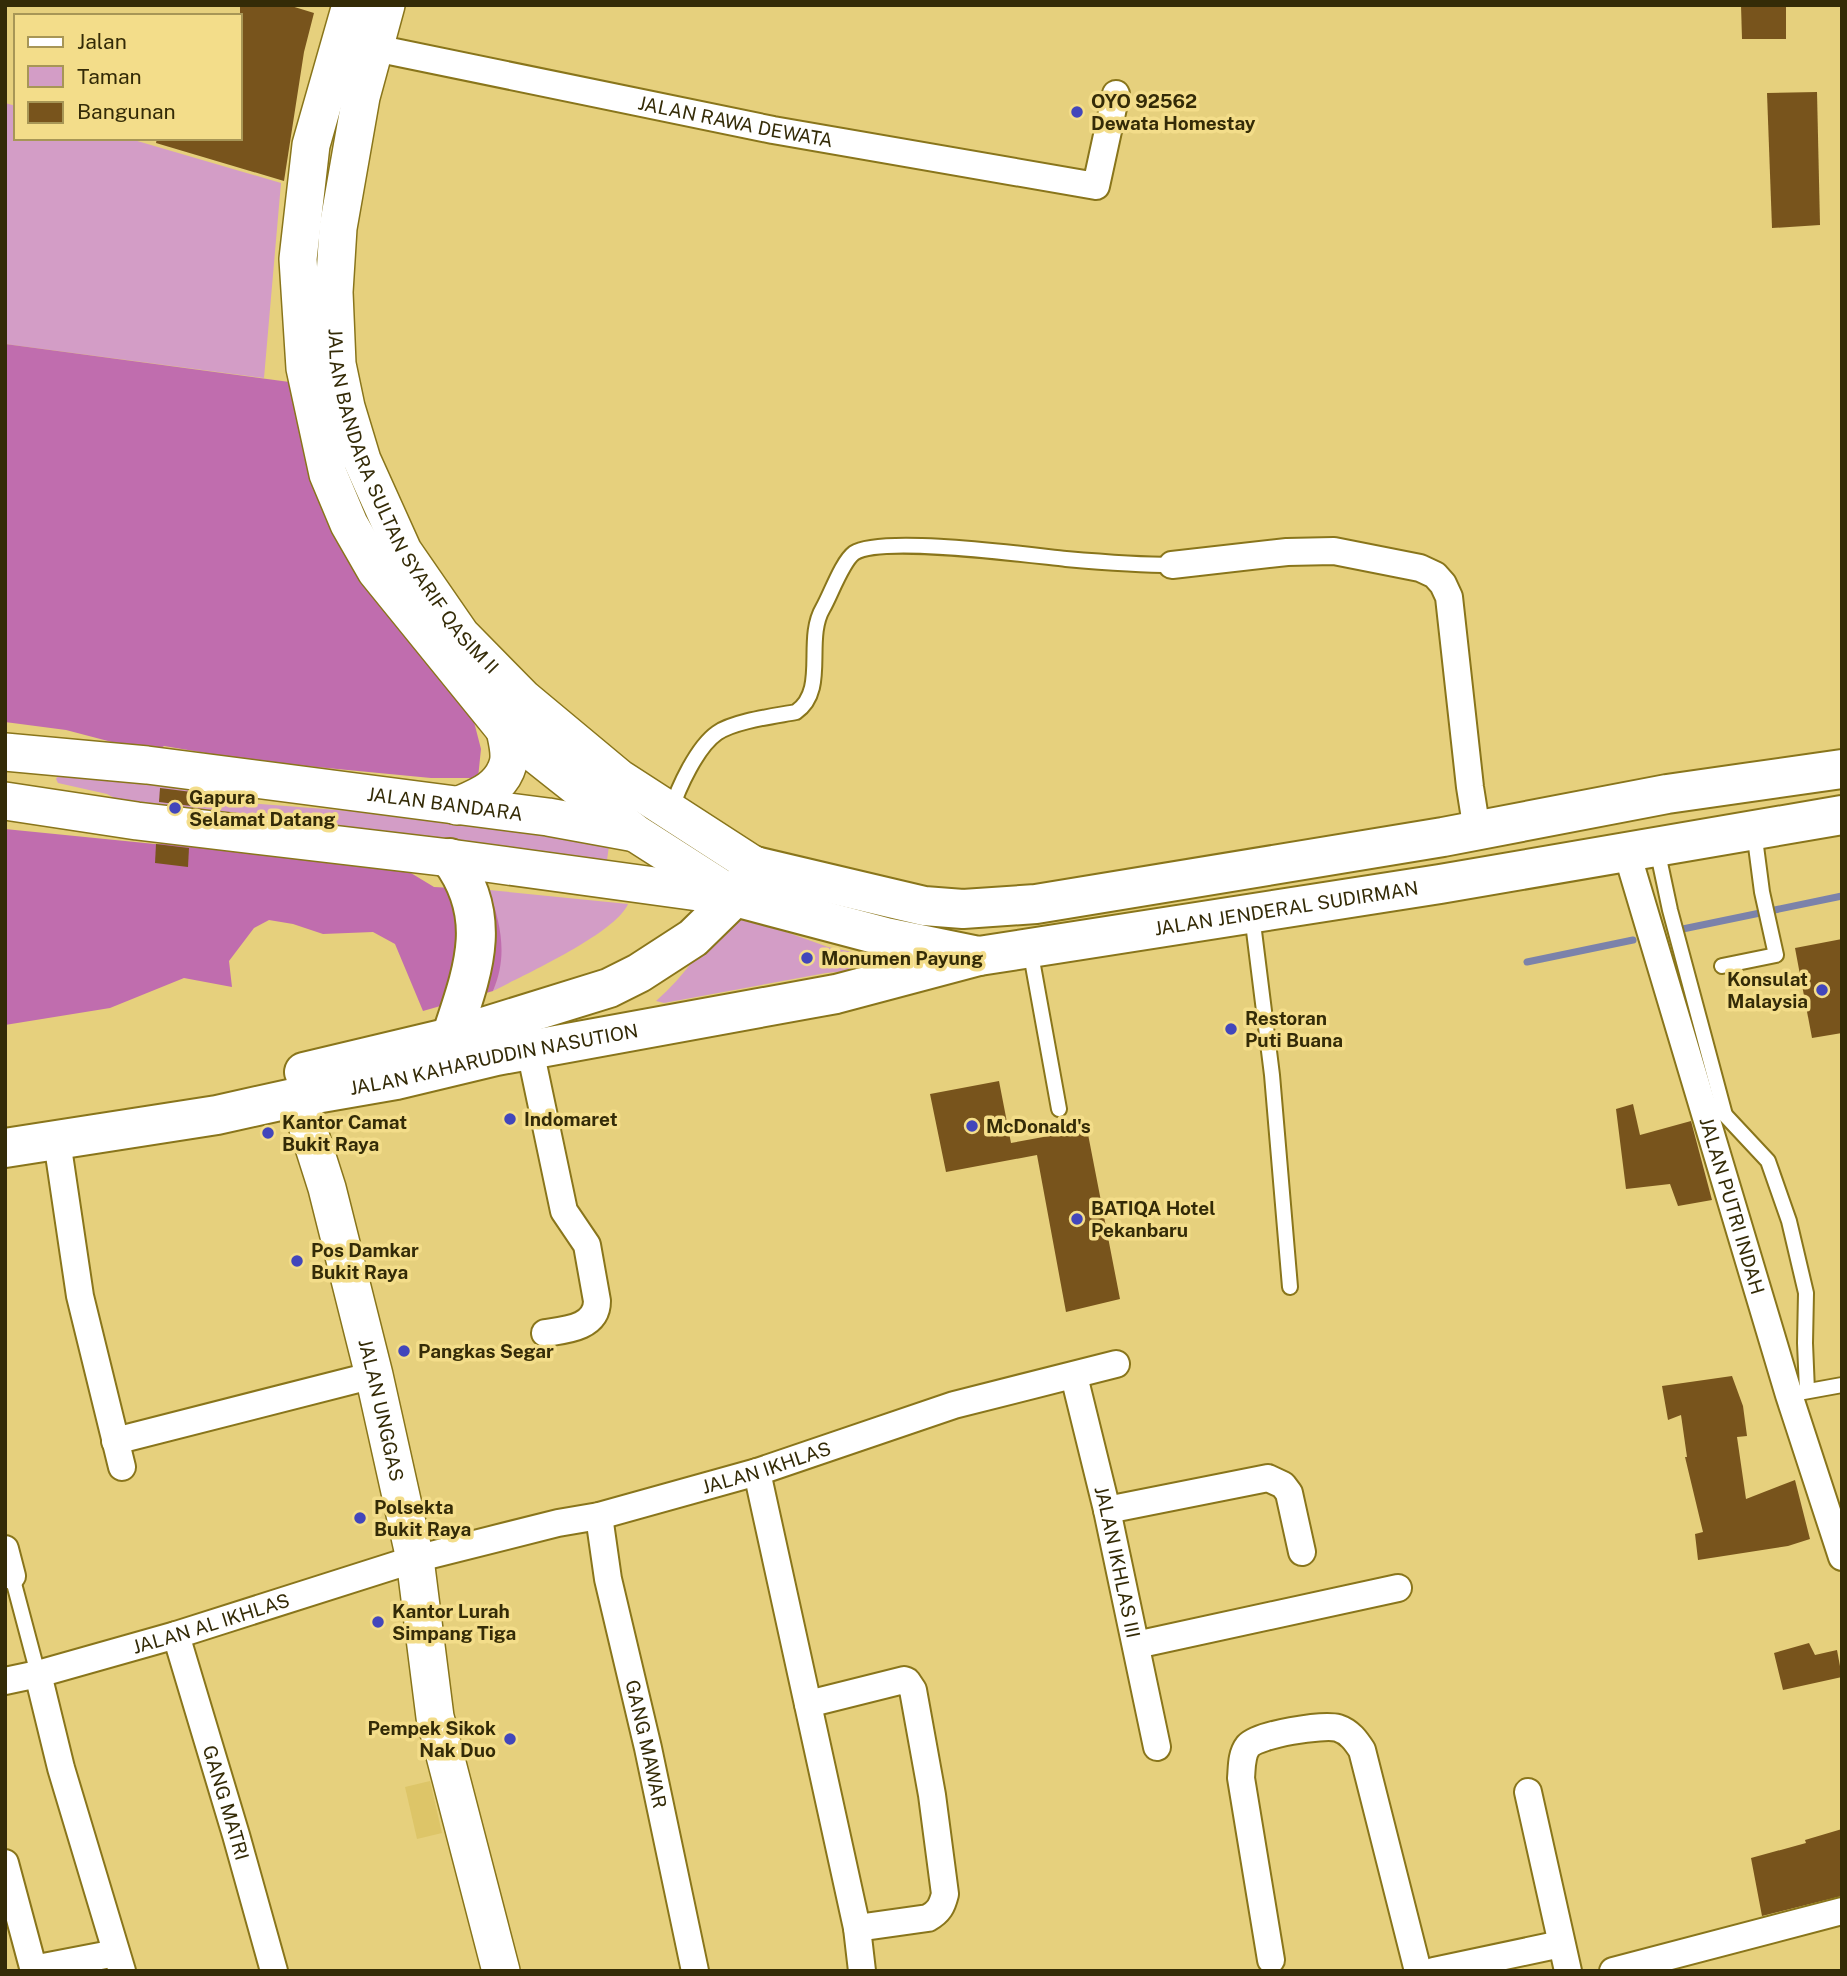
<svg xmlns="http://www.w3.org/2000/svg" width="1847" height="1976" font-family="'Public Sans',sans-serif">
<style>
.built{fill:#ddc568}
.green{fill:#d39dc6}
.forest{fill:#c06dae}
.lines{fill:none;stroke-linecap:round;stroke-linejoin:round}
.stream{stroke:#7b82aa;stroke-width:7}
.building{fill:#78541c}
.lane-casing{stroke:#89751b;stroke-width:18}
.street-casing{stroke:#89751b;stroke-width:30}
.secondary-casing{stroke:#89751b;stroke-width:40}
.primary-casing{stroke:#89751b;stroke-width:42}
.highway-casing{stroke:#89751b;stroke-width:42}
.lane{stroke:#fff;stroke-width:14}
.street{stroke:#fff;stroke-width:26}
.secondary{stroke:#fff;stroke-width:37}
.primary{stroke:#fff;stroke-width:38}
.highway{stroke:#fff;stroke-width:38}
.poi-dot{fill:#4246bb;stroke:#f3dd8a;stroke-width:2.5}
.labels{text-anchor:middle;stroke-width:7;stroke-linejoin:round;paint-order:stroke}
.poi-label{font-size:19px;font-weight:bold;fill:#342b07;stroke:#f3dd8a;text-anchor:start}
.street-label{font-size:19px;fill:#342b07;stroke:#f3dd8a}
</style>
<rect width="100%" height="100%" fill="#e6d07d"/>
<polygon class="built" points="430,1781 442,1833 417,1839 405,1787"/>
<g class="green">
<polygon points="5,103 16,106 16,138 127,138 281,183 264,378 5,344"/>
<polygon points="59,774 113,778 225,796 248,803 401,815 595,838 609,846 607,860 598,862 127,805 107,794 58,783 56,779"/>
<path d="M489 890 628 904C616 933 524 975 493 991 506 959 500 922 489 890Z"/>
<path d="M728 911 828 947 863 954 857 970 826 973 664 1003 656 1001C685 976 706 943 728 911Z"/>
</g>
<g class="forest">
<polygon points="5,344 297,383 309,443 473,718 481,749 478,778 431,778 254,761 164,746 157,751 150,752 66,730 5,722"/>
<path d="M5 829 155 844 265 843 401 867 434 887 489 890C501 925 508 956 493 991L423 1011 395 944 373 932 323 934 293 924 269 920 254 928 229 961 232 987 184 978 110 1008 5 1025Z"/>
</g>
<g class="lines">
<g class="stream">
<polyline points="1673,931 1842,896"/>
<polyline points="1527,962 1633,940"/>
</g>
</g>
<g class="building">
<polygon points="240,5 288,5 314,13 304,52 284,181 156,143 157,138 240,138"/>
<polygon points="1741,5 1786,5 1786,39 1742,39"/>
<polygon points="1817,92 1820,225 1772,228 1767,93"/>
<polygon points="160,788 192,792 191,806 159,802"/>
<polygon points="156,844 189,848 188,867 155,863"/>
<polygon points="1842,939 1842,1033 1812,1038 1795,948"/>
<polygon points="999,1081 1011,1143 1087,1129 1120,1299 1066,1312 1037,1155 946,1172 930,1094"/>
<polygon points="1633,1104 1640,1135 1691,1121 1712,1200 1678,1206 1670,1184 1626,1189 1616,1109"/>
<polygon points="1732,1376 1743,1406 1747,1436 1737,1437 1746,1499 1795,1480 1810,1539 1788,1546 1698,1560 1695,1534 1703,1532 1685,1457 1687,1457 1681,1415 1668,1420 1662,1386"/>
<polygon points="1809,1643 1815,1655 1837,1650 1842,1677 1783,1690 1774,1653"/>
<polygon points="1842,1829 1842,1896 1762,1916 1751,1858 1806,1843 1805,1840"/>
</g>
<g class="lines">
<g class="lane-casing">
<g id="lane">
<path d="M671 811C678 788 697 747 717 733 734 721 775 716 796 712 828 690 804 640 823 608 831 594 842 562 854 553 881 535 1028 555 1066 559 1101 562 1137 565 1172 565"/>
<polyline points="1657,849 1670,910 1725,1115"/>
<polyline points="1252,915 1272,1075 1290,1287"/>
<polyline points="1030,949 1059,1109"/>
<polyline points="1722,966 1776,955 1762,892 1754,831"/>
<polyline points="1704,1100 1725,1115 1768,1161 1789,1221 1806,1293 1805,1343 1807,1391"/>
<polyline points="1798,1393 1842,1385"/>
<polyline points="12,1576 38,1674"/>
</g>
</g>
<g class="street-casing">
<g id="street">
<path id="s1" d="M375 48 773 130 1096 186 1116 94"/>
<polyline points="1172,565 1287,552 1334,551 1420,568 1435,575 1443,584 1449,597 1470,787 1477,831"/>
<path id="s2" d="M1627 853 1789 1395 1842 1557"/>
<path d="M530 1050 564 1211 587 1245 597 1301C597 1328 565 1330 545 1333"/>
<polyline points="57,1141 80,1296 122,1467"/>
<path id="s3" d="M1074 1376 1107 1510 1157 1747"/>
<polyline points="115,1441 374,1375"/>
<polyline points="757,1472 857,1928 862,1971"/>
<polyline points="1107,1510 1268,1478 1283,1485 1289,1493 1302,1552"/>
<path id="s4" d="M599 1516 608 1579 648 1748 695 1971"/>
<polyline points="5,1549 12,1576"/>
<path id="s5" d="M176 1635 236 1835 274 1971"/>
<polyline points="1136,1645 1398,1588"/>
<polyline points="38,1674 61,1768 122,1971"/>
<path id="s6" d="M5 1681 38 1674 176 1635 415 1559 558 1523 599 1516 757 1472 954 1405 1116 1364"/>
<path d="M808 1704 904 1680 907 1681 913 1690 932 1795 945 1894C942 1906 939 1912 928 1918L857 1928"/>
<polyline points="1528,1792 1568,1971"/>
<polyline points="5,1863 34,1971"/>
<path d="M1271 1960 1241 1778C1242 1768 1241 1755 1248 1746 1259 1734 1323 1724 1338 1728 1350 1732 1356 1741 1362 1750L1418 1971"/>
<polyline points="33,1969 116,1953"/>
<polyline points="1434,1971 1561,1944"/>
<polyline points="1613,1971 1842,1911"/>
</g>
</g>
<g class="secondary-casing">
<g id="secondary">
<polyline points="351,5 311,145 298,259 305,368 328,474 349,524 376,571 505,730 635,833 735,897"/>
<path id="s7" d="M386 5 361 97 338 228 334 292 337 364 346 407 362 460 403 551 461 635 523 698 619 778 755 866"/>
<path id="s8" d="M5 752 147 765 548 817 630 832"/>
<polyline points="5,801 137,821 450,858 720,895"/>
<path d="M457 806C478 797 501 789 508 764 511 754 507 740 505 730"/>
<path id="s9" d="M298 1097 327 1188 374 1375 415 1559 435 1717 501 1971"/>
</g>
</g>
<g class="primary-casing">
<g id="primary">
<polyline points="755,866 924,906 963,909 1036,904 1443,837 1667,794 1842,769"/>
<path id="s10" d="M735 897 886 937 979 956 1440 884 1842 815"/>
</g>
</g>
<g class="highway-casing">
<g id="highway">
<path d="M450 858C495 918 472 973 451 1037"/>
<polyline points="304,1072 451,1037 609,988 639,973 693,938 735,897 755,866"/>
<path id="s11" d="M5 1148 217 1115 298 1097 396 1080 496 1056 836 994 979 956"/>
</g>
</g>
<use href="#lane" class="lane"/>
<use href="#street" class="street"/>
<use href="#secondary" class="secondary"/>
<use href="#primary" class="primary"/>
<use href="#highway" class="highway"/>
</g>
<g class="poi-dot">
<circle cx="1077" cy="112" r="7"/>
<circle cx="175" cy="808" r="7"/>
<circle cx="807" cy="958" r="7"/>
<circle cx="1822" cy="990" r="7"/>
<circle cx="1231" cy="1029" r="7"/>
<circle cx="510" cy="1119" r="7"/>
<circle cx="972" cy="1126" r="7"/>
<circle cx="268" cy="1133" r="7"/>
<circle cx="1077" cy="1219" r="7"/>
<circle cx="297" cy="1261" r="7"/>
<circle cx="404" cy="1351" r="7"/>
<circle cx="360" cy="1518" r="7"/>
<circle cx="378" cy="1622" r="7"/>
<circle cx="510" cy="1739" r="7"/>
</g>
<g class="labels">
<g class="poi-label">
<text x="1091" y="108">OYO 92562<tspan x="1091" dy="22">Dewata Homestay</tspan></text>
<text x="189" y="804">Gapura<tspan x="189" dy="22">Selamat Datang</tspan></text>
<text x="821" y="965">Monumen Payung</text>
<text x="1808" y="986" text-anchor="end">Konsulat<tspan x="1808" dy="22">Malaysia</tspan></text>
<text x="1245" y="1025">Restoran<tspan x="1245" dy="22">Puti Buana</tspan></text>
<text x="524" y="1126">Indomaret</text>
<text x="282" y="1129">Kantor Camat<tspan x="282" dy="22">Bukit Raya</tspan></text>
<text x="986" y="1133">McDonald's</text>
<text x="1091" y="1215">BATIQA Hotel<tspan x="1091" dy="22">Pekanbaru</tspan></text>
<text x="311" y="1257">Pos Damkar<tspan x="311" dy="22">Bukit Raya</tspan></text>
<text x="418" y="1358">Pangkas Segar</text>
<text x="374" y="1514">Polsekta<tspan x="374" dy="22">Bukit Raya</tspan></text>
<text x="392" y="1618">Kantor Lurah<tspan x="392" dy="22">Simpang Tiga</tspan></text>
<text x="496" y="1735" text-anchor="end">Pempek Sikok<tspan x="496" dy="22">Nak Duo</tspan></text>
</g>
<g class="street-label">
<text dy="7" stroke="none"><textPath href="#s1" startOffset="368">JALAN RAWA DEWATA</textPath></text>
<text dy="7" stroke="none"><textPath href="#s7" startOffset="522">JALAN BANDARA SULTAN SYARIF QASIM II</textPath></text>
<text dy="7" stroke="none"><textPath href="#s8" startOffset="443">JALAN BANDARA</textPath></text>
<text dy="7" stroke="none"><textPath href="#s10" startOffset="562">JALAN JENDERAL SUDIRMAN</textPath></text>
<text dy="7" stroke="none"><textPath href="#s11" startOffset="497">JALAN KAHARUDDIN NASUTION</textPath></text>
<text dy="7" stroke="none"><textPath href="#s2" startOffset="368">JALAN PUTRI INDAH</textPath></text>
<text dy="7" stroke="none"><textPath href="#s9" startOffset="324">JALAN UNGGAS</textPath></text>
<text dy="7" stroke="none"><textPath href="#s6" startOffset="791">JALAN IKHLAS</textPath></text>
<text dy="7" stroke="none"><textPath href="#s3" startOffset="191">JALAN IKHLAS III</textPath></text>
<text dy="7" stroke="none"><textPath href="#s6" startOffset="214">JALAN AL IKHLAS</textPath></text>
<text dy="7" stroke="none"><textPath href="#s4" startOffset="233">GANG MAWAR</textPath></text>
<text dy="7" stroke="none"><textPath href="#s5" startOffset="175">GANG MATRI</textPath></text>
</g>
</g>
<rect width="1847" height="1976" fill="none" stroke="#342b07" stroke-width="14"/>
<rect x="14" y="14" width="228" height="126" fill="#f3dd8a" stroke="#a79656" stroke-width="2"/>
<rect x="28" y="37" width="35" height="10" fill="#ffffff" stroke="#a79656" stroke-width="2"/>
<text x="77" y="49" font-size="21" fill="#342b07">Jalan</text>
<rect x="28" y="66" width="35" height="21" fill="#d39dc6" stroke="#a79656" stroke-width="2"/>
<text x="77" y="84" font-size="21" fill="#342b07">Taman</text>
<rect x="28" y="102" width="35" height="21" fill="#78541c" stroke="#a79656" stroke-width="2"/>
<text x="77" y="119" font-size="21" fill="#342b07">Bangunan</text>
</svg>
